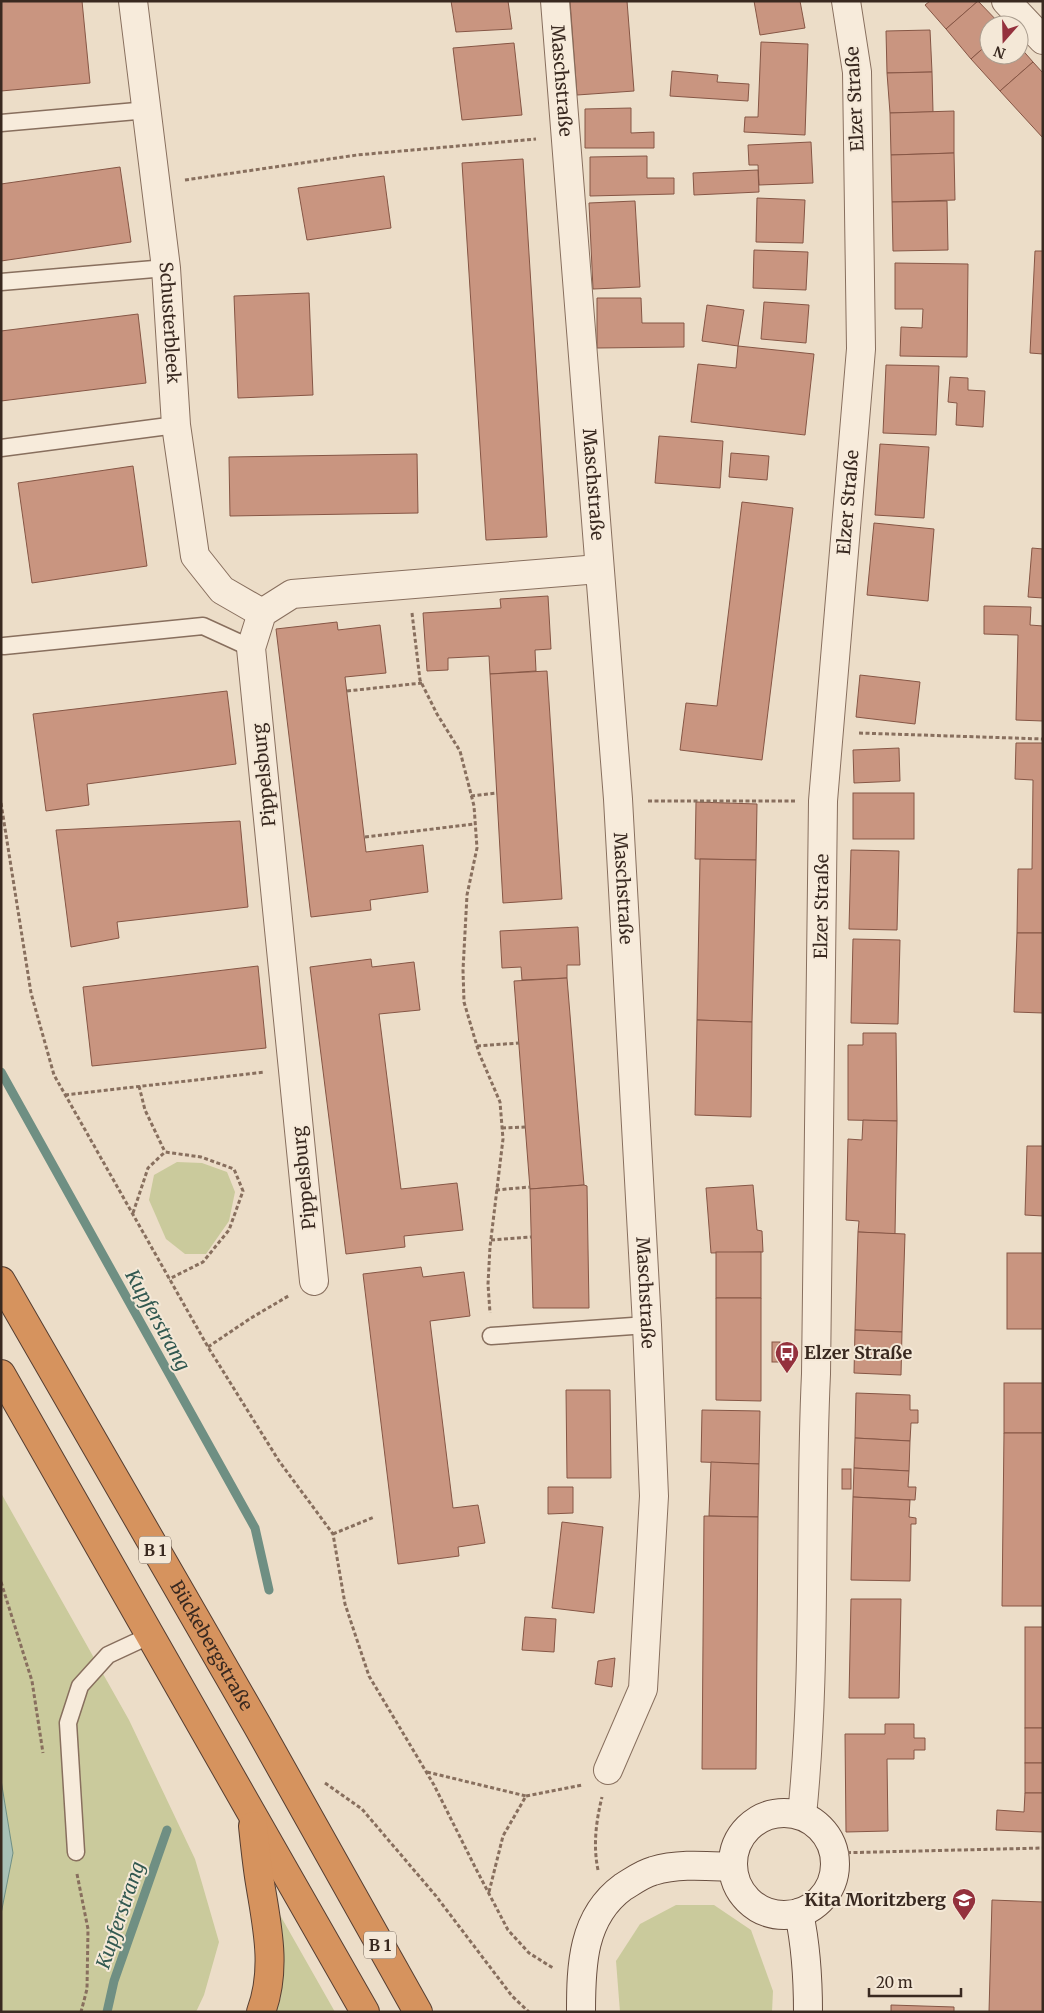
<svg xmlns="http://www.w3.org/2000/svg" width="1044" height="2013" font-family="Merriweather,serif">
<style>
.green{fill:#caca9c}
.water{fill:#a9c1b7;stroke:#6f8f83}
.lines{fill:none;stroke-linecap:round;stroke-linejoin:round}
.stream{stroke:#6f8f83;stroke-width:9}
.building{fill:#c99580;stroke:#865645}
.lane-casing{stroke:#886f5e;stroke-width:19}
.street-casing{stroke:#886f5e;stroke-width:30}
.secondary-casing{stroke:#6a5041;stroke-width:30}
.highway-casing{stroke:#563e31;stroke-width:30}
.path{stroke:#886f5e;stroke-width:3;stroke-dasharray:4 2.5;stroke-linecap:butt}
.lane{stroke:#f7ebdb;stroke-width:16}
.street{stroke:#f7ebdb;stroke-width:28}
.secondary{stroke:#f7ebdb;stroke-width:28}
.highway{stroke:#d6935e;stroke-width:28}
.labels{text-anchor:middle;stroke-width:4;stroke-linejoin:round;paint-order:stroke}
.shield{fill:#f4e8d7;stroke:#716257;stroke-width:1}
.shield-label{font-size:16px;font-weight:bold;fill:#392920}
.street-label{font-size:18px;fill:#392920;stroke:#f4e8d7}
.poi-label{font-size:18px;font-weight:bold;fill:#392920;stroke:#f4e8d7;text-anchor:start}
.water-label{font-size:19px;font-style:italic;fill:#315850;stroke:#f4e8d7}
</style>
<rect width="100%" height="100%" fill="#ecddc8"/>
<g class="green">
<polygon points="177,1162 202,1163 227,1172 235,1192 229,1221 206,1254 185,1254 166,1239 149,1200 154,1175"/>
<polygon points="1,1493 129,1720 195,1859 219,1942 204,1995 196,2012 1,2012 1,1914 13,1853 1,1780"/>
<polygon points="676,1905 714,1905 751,1930 773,1991 772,2012 620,2012 616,1961 640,1924"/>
<polygon points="280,1915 335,2012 276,2012 281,1997"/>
</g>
<polygon class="water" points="1,1780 13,1853 1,1914"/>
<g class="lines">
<g class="stream">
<polyline points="1,1072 255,1528 269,1590"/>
<polyline points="107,2012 114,1981 167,1830"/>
</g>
</g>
<g class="building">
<polygon points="1,1 82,1 90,83 1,91"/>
<polygon points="451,1 508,1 512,29 456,32"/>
<polygon points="570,1 627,1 634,91 577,95"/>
<polygon points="754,1 800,1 805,28 760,35"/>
<polygon points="930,1 978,1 946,29 925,5"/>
<polygon points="978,1 1001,25 989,25 989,43 971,59 946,29"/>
<polygon points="930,30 932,72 887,73 886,31"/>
<polygon points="761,42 808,44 805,135 744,132 745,117 758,117"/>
<polygon points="514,43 522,115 462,120 453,48"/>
<polygon points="989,43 989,55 1019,55 1019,46 1033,62 1000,91 971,59"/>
<polygon points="1033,62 1043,73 1043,138 1000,91"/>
<polygon points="672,71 718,75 717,82 749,84 748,101 670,96"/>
<polygon points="932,72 933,112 890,113 887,73"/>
<polygon points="631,108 631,133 654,132 654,148 585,148 585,109"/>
<polygon points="954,111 954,153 891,155 890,113"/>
<polygon points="811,142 813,183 759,185 758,165 749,165 748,145"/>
<polygon points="954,153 955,200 892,202 891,155"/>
<polygon points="647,156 647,178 674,178 674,194 590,196 590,157"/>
<polygon points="523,159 547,537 486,540 462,163"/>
<polygon points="120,167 131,242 1,261 1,184"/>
<polygon points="758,170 759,192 694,195 693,173"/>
<polygon points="384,176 391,228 307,240 298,188"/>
<polygon points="757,198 805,200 803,243 756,242"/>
<polygon points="635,201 640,287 593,289 589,203"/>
<polygon points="947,201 948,250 893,251 892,202"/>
<polygon points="754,250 808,252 806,290 753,288"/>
<polygon points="1035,251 1043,251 1043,354 1030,353"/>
<polygon points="895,263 968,264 967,357 900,356 901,327 922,328 923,309 895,309"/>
<polygon points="309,293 313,395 238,398 234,296"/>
<polygon points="597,298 641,298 642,323 684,323 684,347 597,348"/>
<polygon points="764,302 809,305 806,343 761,339"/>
<polygon points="707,305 744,310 738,346 702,341"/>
<polygon points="138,314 146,383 1,401 1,331"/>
<polygon points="738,346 814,354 805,435 691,422 698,364 736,368"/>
<polygon points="886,365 939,366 936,435 883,433"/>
<polygon points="950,377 968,378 968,390 985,391 983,427 956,425 957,403 948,402"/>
<polygon points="659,436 723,441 720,488 655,483"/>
<polygon points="880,444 929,447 924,518 875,515"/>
<polygon points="731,453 769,456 767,480 729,477"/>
<polygon points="417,454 418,513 230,516 229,457"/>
<polygon points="133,466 147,566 32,583 18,483"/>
<polygon points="742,502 793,508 762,760 680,750 686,703 717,706"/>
<polygon points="874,523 934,529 928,601 867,595"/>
<polygon points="1032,548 1043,549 1043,598 1028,597"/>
<polygon points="548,596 551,649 535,650 536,671 490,674 489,656 448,658 448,670 427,671 423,613 501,608 500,599"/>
<polygon points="984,606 1031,607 1030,625 1043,626 1043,721 1016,720 1018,635 984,634"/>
<polygon points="337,622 338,630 380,625 386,673 345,677 366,852 423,845 428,892 370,900 371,910 311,917 276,629"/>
<polygon points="547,671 562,899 503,903 490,674"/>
<polygon points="860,675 920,682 915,724 856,717"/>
<polygon points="227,691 236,764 87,784 89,805 46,811 33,714"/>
<polygon points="1016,743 1043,743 1043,933 1017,933 1018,869 1032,869 1033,780 1015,779"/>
<polygon points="899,748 900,781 854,783 853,750"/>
<rect x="853" y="793" width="61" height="46"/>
<polygon points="696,802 757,804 756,860 695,859"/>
<polygon points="240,821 248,907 117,922 119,938 71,947 56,830"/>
<polygon points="851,850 899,851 897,930 849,929"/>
<polygon points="700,859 756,860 752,1022 697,1020"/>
<polygon points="578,927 580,965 567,965 567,978 522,980 521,967 502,968 500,931"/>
<polygon points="1017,933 1043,933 1043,1013 1014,1012"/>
<polygon points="853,939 900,940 898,1024 851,1023"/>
<polygon points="371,959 372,967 414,962 420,1010 379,1014 401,1189 457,1183 463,1230 404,1236 405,1247 346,1254 310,967"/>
<polygon points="258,966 266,1048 92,1066 83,987"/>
<polygon points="567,978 584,1185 530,1189 514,981"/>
<polygon points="697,1020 752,1022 751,1117 695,1115"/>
<polygon points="863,1033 896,1033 897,1121 848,1120 848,1045 863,1045"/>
<polygon points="863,1120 897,1121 895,1234 858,1232 859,1221 846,1220 848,1139 862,1140"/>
<polygon points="1027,1146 1043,1146 1043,1216 1025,1215"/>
<polygon points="584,1185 587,1186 589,1308 533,1308 530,1189"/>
<polygon points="753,1185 757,1230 762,1231 763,1252 711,1253 706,1188"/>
<polygon points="858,1232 905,1234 902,1332 855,1330"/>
<rect x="716" y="1252" width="45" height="46"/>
<rect x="1007" y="1253" width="36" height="76"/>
<polygon points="421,1267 423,1277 464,1272 470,1316 430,1321 453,1508 478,1505 485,1543 458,1547 459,1556 398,1564 363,1274"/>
<polygon points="716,1298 761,1298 761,1401 716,1400"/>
<polygon points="855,1330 902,1332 901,1375 854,1373"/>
<rect x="772" y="1342" width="8" height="20"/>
<rect x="1004" y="1383" width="39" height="50"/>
<polygon points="566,1390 610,1390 611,1478 567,1478"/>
<polygon points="856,1393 910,1395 910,1410 918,1410 918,1423 911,1423 910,1441 855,1438"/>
<polygon points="702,1410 760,1411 759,1464 701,1462"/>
<polygon points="1004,1433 1043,1433 1043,1606 1002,1606"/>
<polygon points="855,1438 910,1441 909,1471 854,1468"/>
<polygon points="711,1462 759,1464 758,1517 709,1516"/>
<polygon points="854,1468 909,1471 908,1487 916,1487 915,1500 853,1497"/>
<rect x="842" y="1469" width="9" height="20"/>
<polygon points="548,1487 573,1487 573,1513 548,1514"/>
<polygon points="853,1497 910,1500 909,1517 916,1518 916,1524 911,1524 910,1581 851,1580"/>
<polygon points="704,1516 758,1517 756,1769 702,1769"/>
<polygon points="562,1522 603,1527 594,1613 552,1608"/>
<polygon points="851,1599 901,1599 899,1698 849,1698"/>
<polygon points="525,1617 556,1619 554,1652 522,1650"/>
<rect x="1025" y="1627" width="18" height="101"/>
<polygon points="615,1658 612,1687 595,1684 598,1661"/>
<polygon points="885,1724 914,1724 914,1738 925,1738 925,1750 914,1750 914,1759 887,1759 888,1831 846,1832 845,1734 885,1734"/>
<rect x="1025" y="1728" width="18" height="35"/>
<rect x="1025" y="1763" width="18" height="30"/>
<polygon points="1025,1793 1043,1793 1043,1832 996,1830 997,1810 1024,1812"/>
<polygon points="992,1900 1043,1902 1043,2012 989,2012"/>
<polygon points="891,2005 954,2007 954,2012 891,2012"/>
</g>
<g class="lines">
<g class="lane-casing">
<g id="lane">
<polyline points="1,123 148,110"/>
<polyline points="1,282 166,268"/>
<polyline points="1,448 176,425"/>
<polyline points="4,646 203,626 251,648"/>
<polyline points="491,1336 647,1325"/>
<polyline points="76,1852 68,1723 80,1686 108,1655 151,1635"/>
</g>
</g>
<g class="street-casing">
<g id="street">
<path id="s1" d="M133 1 166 268 176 425 195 556 222 590 262 613"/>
<path id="s2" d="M555 1 618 799 647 1325 654 1496 643 1689 608 1770"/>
<polyline points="1006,1 1043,40"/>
<polyline points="314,1281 251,648 262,613 292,594 599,569"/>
<path id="s3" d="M802 1815C817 1668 809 1521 816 1374L823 801 861 349 857 72 846 1"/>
</g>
</g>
<g class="secondary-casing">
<g id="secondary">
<circle cx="784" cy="1864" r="51"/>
<path d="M799 1913C806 1946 808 1979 808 2012"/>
<path d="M581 2012C581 1966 582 1917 623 1887 633 1881 642 1874 653 1871 679 1863 707 1866 733 1867"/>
</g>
</g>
<g class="highway-casing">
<g id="highway">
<path id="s4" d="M1 1281 257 1725 418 2012"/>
<polyline points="1,1374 365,2012"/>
<path d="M253 1826C255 1845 257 1865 260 1883 267 1926 277 1969 261 2012"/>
</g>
</g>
<g class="path">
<polyline points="185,180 357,155 536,139"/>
<polyline points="412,613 420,680 437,714 460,751 474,806 477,848 467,895 463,970 464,1002 479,1053 500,1102 503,1139 490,1247 488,1284 490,1313"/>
<polyline points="347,691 422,683"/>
<polyline points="859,733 1043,739"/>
<polyline points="471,796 497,793"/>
<polyline points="648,801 795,801"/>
<polyline points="1,803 31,993 54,1075 208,1347 279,1461 333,1534 345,1604 369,1676 434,1785 475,1867 508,1930 529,1953 553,1968"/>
<polyline points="365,837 475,824"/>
<polyline points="477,1046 519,1043"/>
<polyline points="139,1086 145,1110 165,1152"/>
<polyline points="65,1095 265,1072"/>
<polyline points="502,1128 525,1127"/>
<polyline points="496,1190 530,1187"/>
<polyline points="133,1213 148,1168 165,1152 201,1157 234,1169 243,1191 229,1230 203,1262 169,1279"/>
<polyline points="491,1240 531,1237"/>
<polyline points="208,1347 251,1318 290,1295"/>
<polyline points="333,1534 374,1517"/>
<polyline points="1,1582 32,1681 43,1753"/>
<polyline points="427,1772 526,1796"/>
<polyline points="325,1783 362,1809 436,1896 512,1996 529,2012"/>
<polyline points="834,1853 1043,1848"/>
<path d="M598 1870C593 1846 596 1821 602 1797"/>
<polyline points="77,1874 88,1929 87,1989 81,2012"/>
<polyline points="489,1892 503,1836 526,1796 582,1785"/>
</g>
<use href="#lane" class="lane"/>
<use href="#street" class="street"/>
<use href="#secondary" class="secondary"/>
<use href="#highway" class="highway"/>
</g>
<defs>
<g id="bus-pin" transform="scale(1.25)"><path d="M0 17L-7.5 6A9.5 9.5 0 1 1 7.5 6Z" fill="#94313d" stroke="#f4e8d7"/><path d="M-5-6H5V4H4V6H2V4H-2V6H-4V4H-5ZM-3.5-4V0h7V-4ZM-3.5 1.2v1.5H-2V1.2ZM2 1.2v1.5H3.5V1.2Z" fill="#fff"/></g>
<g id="school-pin" transform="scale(1.25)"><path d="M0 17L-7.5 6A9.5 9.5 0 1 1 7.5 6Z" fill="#94313d" stroke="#f4e8d7"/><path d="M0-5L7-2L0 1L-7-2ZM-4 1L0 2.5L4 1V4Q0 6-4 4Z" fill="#fff"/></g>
</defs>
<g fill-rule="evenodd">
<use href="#bus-pin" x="787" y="1353"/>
<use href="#school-pin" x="964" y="1900"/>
</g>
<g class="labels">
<g class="shield">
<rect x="139" y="1536.5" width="32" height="27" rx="4"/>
<rect x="364" y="1931.5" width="32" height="27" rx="4"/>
</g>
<g class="shield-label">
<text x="155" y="1556">B 1</text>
<text x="380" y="1951">B 1</text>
</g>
<g class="street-label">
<text dy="6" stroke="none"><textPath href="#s2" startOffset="80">Maschstraße</textPath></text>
<text transform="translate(855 99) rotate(-93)" y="6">Elzer Straße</text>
<text dy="6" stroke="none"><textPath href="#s1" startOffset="324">Schusterbleek</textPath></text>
<text dy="6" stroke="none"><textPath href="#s2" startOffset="485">Maschstraße</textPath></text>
<text dy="6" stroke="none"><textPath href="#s3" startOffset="1314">Elzer Straße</textPath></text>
<text transform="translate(264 775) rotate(-96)" y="6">Pippelsburg</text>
<text dy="6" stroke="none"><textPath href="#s2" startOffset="890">Maschstraße</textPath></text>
<text dy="6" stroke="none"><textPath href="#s3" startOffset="909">Elzer Straße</textPath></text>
<text transform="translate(304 1178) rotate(-96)" y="6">Pippelsburg</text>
<text dy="6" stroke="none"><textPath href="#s2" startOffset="1295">Maschstraße</textPath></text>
<text dy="6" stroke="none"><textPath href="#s4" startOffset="421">Bückebergstraße</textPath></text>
</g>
<g class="poi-label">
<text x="804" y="1359">Elzer Straße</text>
<text x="946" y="1906" text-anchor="end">Kita Moritzberg</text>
</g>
<g class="water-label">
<text transform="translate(158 1320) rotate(61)" y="7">Kupferstrang</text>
<text transform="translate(120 1915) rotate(-71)" y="7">Kupferstrang</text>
</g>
</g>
<rect width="1044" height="2013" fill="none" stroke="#392920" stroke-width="5"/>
<g transform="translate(1004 40) rotate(200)"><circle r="24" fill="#f4e8d7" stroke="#a99c8e"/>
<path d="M0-4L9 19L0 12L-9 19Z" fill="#94313d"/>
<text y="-8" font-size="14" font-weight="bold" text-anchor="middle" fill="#392920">N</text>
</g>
<path d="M869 1988v8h92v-8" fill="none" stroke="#392920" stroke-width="2.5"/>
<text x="876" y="1988" font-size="15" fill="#392920" stroke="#f4e8d7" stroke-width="4" paint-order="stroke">20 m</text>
</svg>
